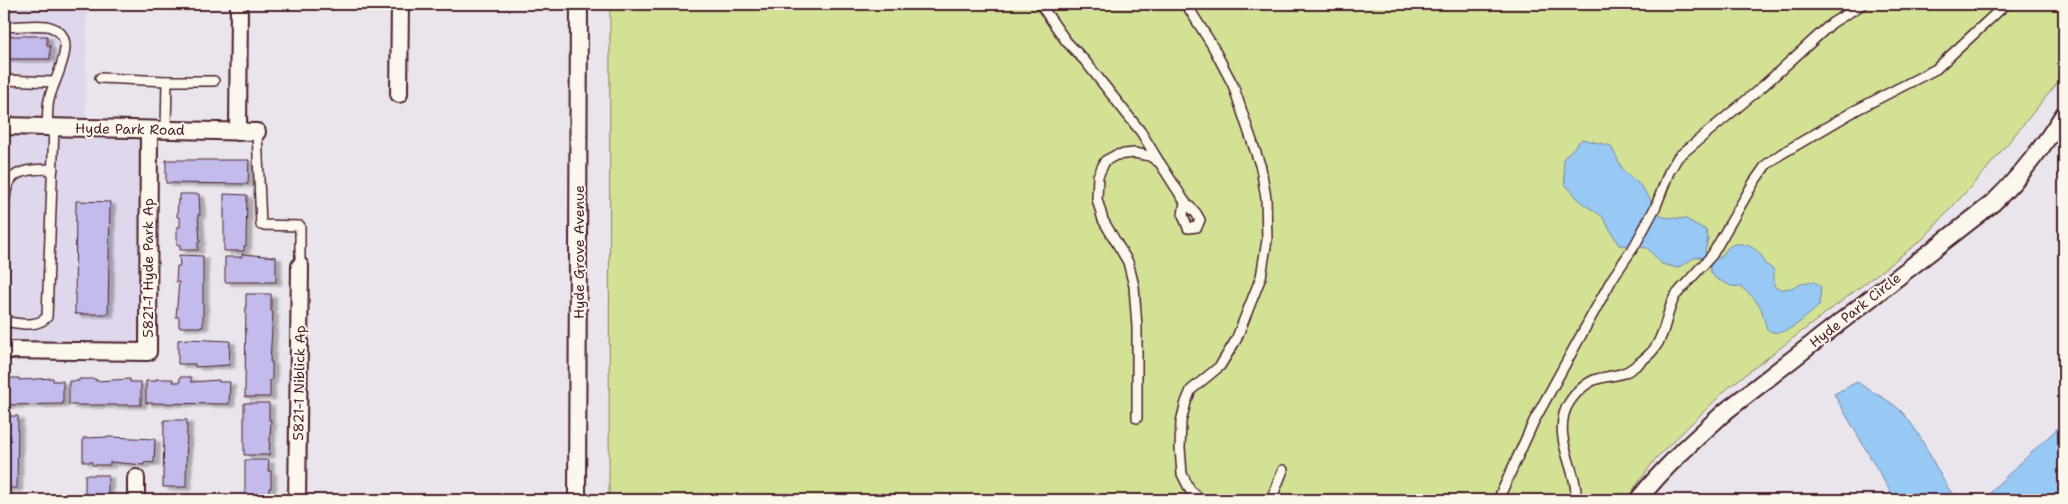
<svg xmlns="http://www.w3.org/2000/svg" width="2068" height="504" font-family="'Shantell Sans',sans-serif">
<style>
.built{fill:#dfd8ec}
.green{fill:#d3e195;stroke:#8e8060}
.water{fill:#97c9f4;stroke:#7885a4}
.building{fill:#c4bbed;stroke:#4a1f2b;filter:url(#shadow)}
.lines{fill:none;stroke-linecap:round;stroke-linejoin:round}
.lane-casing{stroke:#4a1f2b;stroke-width:12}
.street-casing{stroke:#4a1f2b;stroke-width:20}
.lane{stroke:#fbf7ec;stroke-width:9}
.street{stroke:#fbf7ec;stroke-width:16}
.labels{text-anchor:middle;stroke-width:4;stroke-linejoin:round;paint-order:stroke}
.street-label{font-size:14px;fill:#4a1f2b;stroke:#fbf7ec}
</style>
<defs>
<filter id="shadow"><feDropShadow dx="5.5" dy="3" stdDeviation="1" flood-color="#0004"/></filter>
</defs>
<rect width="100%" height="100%" fill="#eae5ec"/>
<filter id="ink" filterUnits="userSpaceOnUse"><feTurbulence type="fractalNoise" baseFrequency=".02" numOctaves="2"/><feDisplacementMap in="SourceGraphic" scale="10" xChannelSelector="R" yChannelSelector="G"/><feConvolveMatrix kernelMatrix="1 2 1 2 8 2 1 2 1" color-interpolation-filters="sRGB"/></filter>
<g filter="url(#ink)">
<g class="built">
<polygon points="4,4 87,4 86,120 4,117"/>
<polygon points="4,134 144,138 141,345 4,344"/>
</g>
<polygon class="green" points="610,4 2064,4 2064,75 1985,171 1923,239 1729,387 1656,458 1626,500 609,500"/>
<g class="water">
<path d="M1582 139 1611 146 1623 170 1642 187 1650 199 1652 206 1663 217 1686 219 1706 230 1708 238 1705 252 1720 258C1723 255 1726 248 1730 246 1742 239 1763 250 1764 263L1774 270V285L1776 288C1795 294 1808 272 1821 287L1819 306C1805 317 1785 340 1767 330L1761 308 1753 297 1741 287 1731 286 1715 278 1710 271V265L1701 257H1696L1677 268 1662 264 1647 248 1619 245 1602 216 1582 203 1565 184 1563 159Z"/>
<path d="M1857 382C1870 391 1892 401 1902 412 1926 438 1935 473 1957 500H1895L1834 394Z"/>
<polygon points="2064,422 2064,500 1985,500 1996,486"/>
</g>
<g class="building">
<polygon points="4,36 47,36 47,46 50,46 50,59 4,59"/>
<polygon points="166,160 249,160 248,184 166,183"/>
<polygon points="180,194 199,194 200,215 198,214 200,242 198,242 198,250 180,250 180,245 177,245 177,227 180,227 180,218 177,217 178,199 180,200"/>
<polygon points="224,194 247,195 246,246 244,246 244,251 224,251"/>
<polygon points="76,201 110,202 108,314 75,314"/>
<polygon points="242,254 276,257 276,282 225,282 225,257 242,257"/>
<polygon points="179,255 203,256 203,327 179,327 179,317 176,317 179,282 176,282 177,266 180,266"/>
<polygon points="246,294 271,294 271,311 273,312 270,362 272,362 272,380 270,380 270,397 245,397"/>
<polygon points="188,339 230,341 229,365 195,367 195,364 178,364 178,340"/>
<polygon points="180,377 191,377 191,382 219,380 219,382 230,382 229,404 146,403 146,381 156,381 156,379 173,379 173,382 180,382"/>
<polygon points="4,378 19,378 19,380 53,378 53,381 63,381 63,404 4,405"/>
<polygon points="79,379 96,379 96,381 130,379 130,382 141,382 141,405 69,405 69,381 79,381"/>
<polygon points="244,403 269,403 269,420 271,420 269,455 244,455"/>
<polygon points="4,416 18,416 17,488 4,488"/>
<polygon points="164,420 187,420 186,487 163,487"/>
<polygon points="110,437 155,439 154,463 144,462 144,465 110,462 110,465 92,465 92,462 83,462 83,438"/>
<polygon points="245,460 269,460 268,471 271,471 271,488 269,488 269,500 245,500"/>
<rect x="85" y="475" width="23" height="25"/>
</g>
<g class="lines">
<g class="lane-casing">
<g id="lane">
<polyline points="1040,4 1066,41 1085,61 1141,132 1158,160"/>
<polyline points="1186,4 1212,45 1233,85 1261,168 1266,198 1267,240 1261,277 1236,340 1220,366 1191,390 1186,402 1181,422 1180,448 1182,474 1190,490 1201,500"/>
<path d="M4 27C17 27 34 24 47 26 84 35 53 78 49 100 47 108 48 118 47 127"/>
<polyline points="100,78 167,81"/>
<polyline points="4,80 54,82"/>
<polyline points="166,130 167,81 214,81"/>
<polyline points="257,132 261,225 300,226 300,266"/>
<path d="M4 216C5 175 11 169 53 169"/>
<path d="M4 315 9 322C22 324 37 327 47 317L54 127"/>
<polyline points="1137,418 1137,327 1134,286 1128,262 1103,220 1097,199 1098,176 1105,161 1116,155 1134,153 1150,156 1160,163 1185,202 1183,215 1188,228 1197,227 1200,220 1196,213 1185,202"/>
<polyline points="1271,500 1283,470"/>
<polyline points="1498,500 1534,421 1612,279 1635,245 1656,206 1669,172 1678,157 1762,87 1832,23 1863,4"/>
<path d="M1576 500C1578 471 1556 445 1564 414 1568 400 1581 386 1594 380 1608 375 1622 377 1634 367 1640 362 1649 356 1654 349 1666 334 1666 312 1675 296L1712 255 1754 182 1766 165 1781 154 1856 110 1936 69 2006 4"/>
</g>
</g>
<g class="street-casing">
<g id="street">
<polyline points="399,94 400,4"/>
<polyline points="4,126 257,132"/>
<polyline points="238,132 239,4"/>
<polyline points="4,350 148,352 149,130"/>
<polyline points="136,478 136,500"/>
<polyline points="297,500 300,266"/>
<polyline points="577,500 579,4"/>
<path d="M1638 500C1664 467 1695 439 1726 411L1993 203C2021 176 2043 147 2064 114"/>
</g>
</g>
<use href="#lane" class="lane"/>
<use href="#street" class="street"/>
</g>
</g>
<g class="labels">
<g class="street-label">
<text transform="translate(130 129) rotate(1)" y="5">Hyde Park Road</text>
<text transform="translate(579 252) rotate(-90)" y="5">Hyde Grove Avenue</text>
<text transform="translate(148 268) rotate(-90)" y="5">5821-1 Hyde Park Ap</text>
<text transform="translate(1855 310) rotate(-38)" y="5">Hyde Park Circle</text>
<text transform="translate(299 383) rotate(-89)" y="5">5821-1 Niblick Ap</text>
</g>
</g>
<rect width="2068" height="504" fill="none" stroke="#fbf7ec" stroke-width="20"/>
<rect x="10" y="10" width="2048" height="484" fill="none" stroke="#4a1f2b" stroke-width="2" filter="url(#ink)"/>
</svg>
